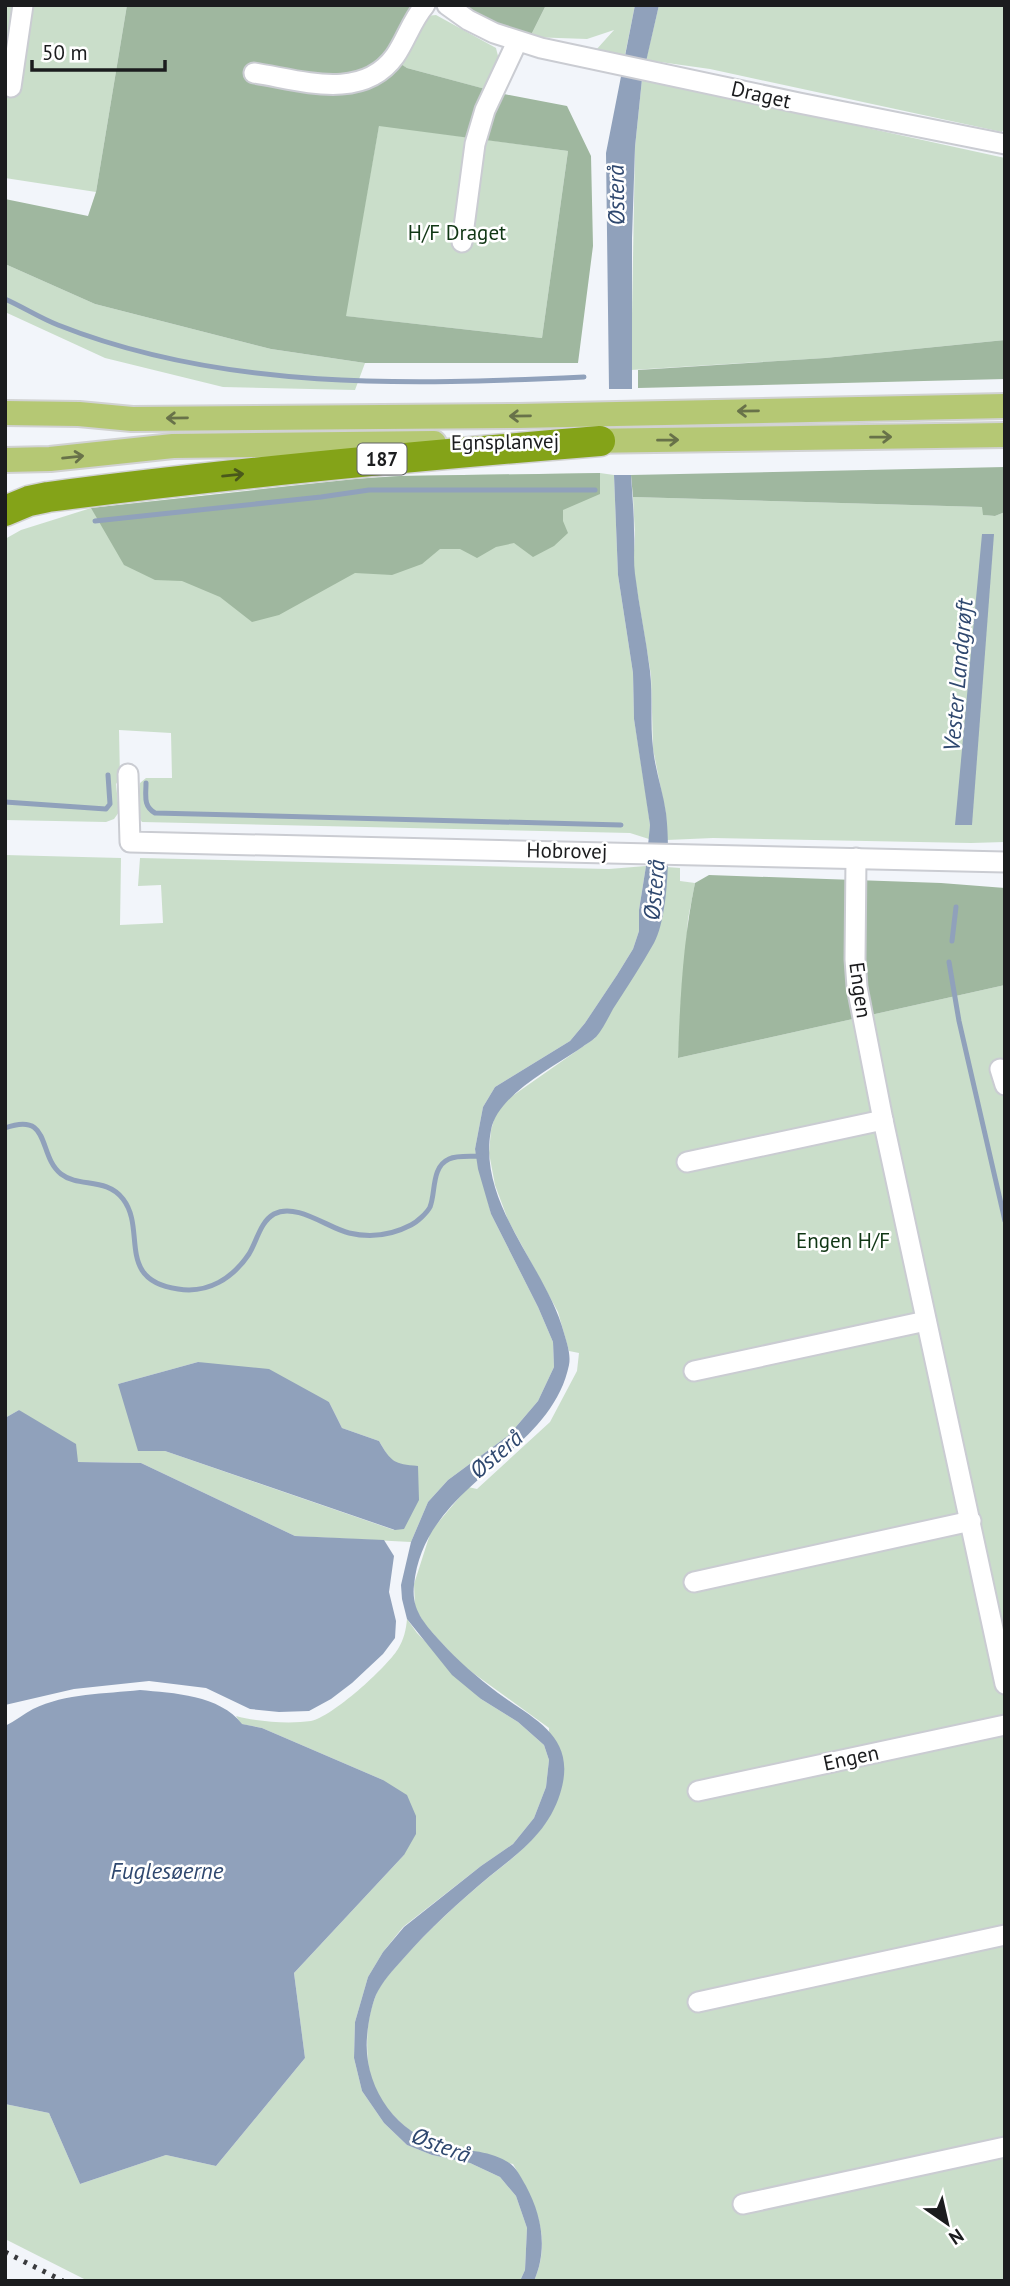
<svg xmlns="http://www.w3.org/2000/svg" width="1010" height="2286" font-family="'PT Sans',sans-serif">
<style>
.green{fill:#cadeca;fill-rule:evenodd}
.forest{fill:#9fb79f;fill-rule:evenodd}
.water{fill:#90a1bb}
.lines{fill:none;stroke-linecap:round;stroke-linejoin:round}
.stream{stroke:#90a1bb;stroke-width:5}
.minor-casing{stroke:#caccd2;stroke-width:23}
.major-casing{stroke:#d1d2d2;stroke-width:28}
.highway-casing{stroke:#d1d2d2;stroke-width:33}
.minor{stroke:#fff;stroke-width:19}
.major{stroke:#b5c874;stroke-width:24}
.highway{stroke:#84a318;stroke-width:30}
.rail{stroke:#3a3b3e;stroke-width:5;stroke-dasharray:3.5 7;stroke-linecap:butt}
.oneway{stroke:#687249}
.oneway2{stroke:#4a591b}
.labels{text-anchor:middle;stroke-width:5;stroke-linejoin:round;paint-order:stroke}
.shield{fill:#fff;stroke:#5f6062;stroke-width:2}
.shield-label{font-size:19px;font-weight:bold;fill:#1b1c1e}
.street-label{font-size:21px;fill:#1b1c1e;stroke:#fff}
.park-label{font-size:21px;fill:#103614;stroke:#fff}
.water-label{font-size:23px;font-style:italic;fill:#2f486f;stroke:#fff}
</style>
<rect width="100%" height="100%" fill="#f2f5fa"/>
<g class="green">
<polygon points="5,5 127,5 96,192 5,178"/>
<polygon points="546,5 635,5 625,55 596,50 614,30 587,39 530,37"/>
<polygon points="659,5 1005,5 1005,126 1002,132 710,69 646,60"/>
<polygon points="436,15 496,48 499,60 485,89 407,68 397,62 426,16"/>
<polygon points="642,79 1005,158 1005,340 825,358 631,370 635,147"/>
<polygon points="379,125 568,151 542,338 345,316"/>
<polygon points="5,264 95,304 271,349 365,363 355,390 223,387 105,358 5,312"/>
<polygon points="600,473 614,475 618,575 633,673 634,719 646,795 650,825 649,839 630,833 142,822 138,816 140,783 146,778 172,778 171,733 119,730 120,778 116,784 119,812 114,819 106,822 5,820 5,539 21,530 91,508 355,479 400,476"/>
<polygon points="633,497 983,507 984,515 995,516 1005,512 1005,842 971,843 713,838 667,840 666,814 653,749 651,675 633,566 635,535"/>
<path d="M5 855 121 858 120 925 163 923 161 885 138 886 140 858 609 869 646 866 639 910V931L633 949 617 975 585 1023 570 1041 495 1087 483 1107 475 1149 491 1214 538 1307 553 1342 554 1367 538 1401 509 1435 448 1480 428 1502 411 1542 295 1536 141 1463 78 1462 19 1410 5 1418ZM198 1362 329 1402 342 1428 379 1441 389 1458 399 1465 394 1530 165 1451 118 1384Z"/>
<path d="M666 867 680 868V881L695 883 688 919 678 1058 1005 985V2281H534C553 2236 535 2203 513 2164 488 2157 447 2151 426 2140 397 2126 371 2095 368 2062 366 2040 367 2016 376 1995 381 1982 392 1971 401 1961 428 1930 458 1903 489 1877 512 1859 533 1843 549 1817 554 1808 549 1743 549 1728L462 1665 426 1626 415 1608 414 1584 431 1531 468 1487 477 1489 550 1422 577 1371 579 1353 569 1351 558 1312 508 1220 495 1185 489 1153 491 1130 496 1113 508 1099 595 1038 664 910Z"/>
<path d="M407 1619 417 1633 481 1699 518 1722 544 1745 549 1760 546 1787 534 1818 513 1844 481 1866 403 1927 383 1952 368 1977 355 2022 354 2058 362 2091 384 2123 407 2145 432 2155 470 2163 500 2177 516 2196 527 2228 525 2270 520 2281H88L5 2239V2104L49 2113 80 2184 166 2155 216 2166 305 2058 294 1973 404 1855 383 1780 262 1728 241 1724 236 1716C257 1722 290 1724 311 1721 332 1717 386 1668 398 1649 404 1639 406 1630 407 1619Z"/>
</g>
<g class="forest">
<path d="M127 5H413L390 57 407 68 504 94 567 106 591 156 593 246 578 363H365L271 349 95 304 5 264V199L88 216 96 192ZM379 126 568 151 542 338 346 316Z"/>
<polygon points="459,5 546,5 530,37 498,27"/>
<polygon points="1005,340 1005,379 638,388 638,370 825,358"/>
<polygon points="1005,467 1005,512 995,516 983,515 982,507 633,497 631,475"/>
<polygon points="600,473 600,494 563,510 563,521 568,533 554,546 533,557 514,543 496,547 477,558 460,549 440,549 422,564 392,575 355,573 279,615 252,622 220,597 182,581 155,580 124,565 91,508 355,479 400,476"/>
<path d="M709 875 941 883 1005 888V985L678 1058C680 999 683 941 695 883Z"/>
</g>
<g class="water">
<polygon points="635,5 659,5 642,79 635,147 632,238 632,389 609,389 606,153"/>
<path d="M614 475H631C632 493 634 511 634 530 635 544 633 559 635 574 639 606 646 639 650 671 653 697 650 723 653 748 655 770 663 791 666 813 670 845 669 916 654 943 641 966 627 987 613 1009 608 1018 603 1029 596 1037 593 1040 582 1047 578 1050 550 1069 498 1095 491 1130 477 1204 546 1266 564 1333 567 1344 571 1354 569 1365 550 1457 424 1482 414 1585 411 1610 425 1624 441 1642 458 1661 477 1677 498 1693 536 1721 578 1737 560 1794 548 1832 519 1853 490 1876 459 1902 429 1929 403 1959 393 1970 382 1982 376 1995 371 2007 368 2024 367 2037 363 2085 395 2133 442 2145 463 2151 488 2150 506 2161 516 2166 520 2176 526 2186 542 2216 548 2249 534 2281H520L525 2270 527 2228 516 2196 500 2177 470 2163 432 2155 407 2145 384 2123 362 2091 354 2058 355 2022 368 1977 383 1952 404 1927 481 1866 513 1844 534 1818 546 1787 549 1760 544 1745 518 1722 481 1699 452 1675 407 1619 402 1599 401 1585 411 1542 428 1502 448 1480 509 1435 538 1401 554 1367 553 1342 538 1307 491 1214 478 1169 475 1149 483 1107 495 1087 570 1041 585 1023 617 975 633 949 639 931V910L646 866 650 825 634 719 633 673 618 575Z"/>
<polygon points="982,534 994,534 972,825 955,825"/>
<path d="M198 1362 269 1369 329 1402 342 1428 379 1441C391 1462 394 1464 418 1466L419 1500 404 1529 395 1530 165 1451H138L118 1384Z"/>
<polygon points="19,1410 76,1444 78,1462 141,1463 295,1536 384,1540 394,1556 389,1592 396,1621 395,1638 383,1654 352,1683 331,1699 309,1711 279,1712 250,1709 206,1688 149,1681 74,1689 5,1705 5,1418"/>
<path d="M140 1690C173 1693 220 1695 242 1724L262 1728 383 1780 407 1795 416 1816V1834L404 1855 294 1973 305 2058 216 2166 166 2155 80 2184 49 2113 5 2104V1726C15 1721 24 1714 33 1709 66 1693 105 1694 140 1690Z"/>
</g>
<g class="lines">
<g class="stream">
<path d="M5 299C23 307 40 318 58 325 225 391 408 385 584 377"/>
<polyline points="95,521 321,497 369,490 595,490"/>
<path d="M146 783C146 796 143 806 155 813L621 825"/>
<polyline points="5,802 106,809 110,804 108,775"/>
<polyline points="952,941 956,907"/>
<polyline points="949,962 959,1021 1005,1221"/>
<path d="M5 1128C52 1111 37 1155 61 1174 79 1188 106 1177 123 1199 147 1230 115 1280 178 1289 208 1294 233 1278 249 1254 257 1241 260 1222 274 1214 296 1202 328 1228 349 1233 370 1238 392 1235 411 1225 417 1222 427 1213 430 1207 436 1192 431 1167 449 1159 458 1155 471 1157 481 1156"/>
</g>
<g class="minor-casing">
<g id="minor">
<polyline points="447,5 468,20 494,33 541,48 799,103 1005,144"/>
<path d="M254 73C300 80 362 102 395 56 406 40 412 20 425 5"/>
<polyline points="11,87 23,5"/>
<polyline points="462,242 475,144 485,110 517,42"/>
<polyline points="128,774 130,842 1005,862"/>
<polyline points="856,858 855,959 857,987 883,1120"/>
<polyline points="1000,1069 1005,1085"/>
<polyline points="687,1162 883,1120 1005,1684"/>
<polyline points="694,1371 926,1321"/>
<polyline points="694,1582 971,1521"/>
<polyline points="698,1791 1005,1725"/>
<polyline points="698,2002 1005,1935"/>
<polyline points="743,2204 1005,2147"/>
</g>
</g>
<g class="major-casing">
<g id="major">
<polyline points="5,413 79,414 132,419 518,416 1005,406"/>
<polyline points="582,441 1005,435"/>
<polyline points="5,460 50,459 173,446 434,443"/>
</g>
</g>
<g class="highway-casing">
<path id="highway" d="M5 511 29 501 48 497C231 473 415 456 600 441"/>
</g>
<use href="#minor" class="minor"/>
<use href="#major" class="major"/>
<use href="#highway" class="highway"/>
<polyline class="rail" points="5,2252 63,2281"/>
</g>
<defs><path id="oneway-shaft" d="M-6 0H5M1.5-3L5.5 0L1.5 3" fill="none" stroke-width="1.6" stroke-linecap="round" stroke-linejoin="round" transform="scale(1.75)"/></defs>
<g class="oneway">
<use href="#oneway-shaft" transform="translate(748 411) rotate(179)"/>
<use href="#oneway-shaft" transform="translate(520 416) rotate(179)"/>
<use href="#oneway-shaft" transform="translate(177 418) rotate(179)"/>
<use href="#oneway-shaft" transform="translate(881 437) rotate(-1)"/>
<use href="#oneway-shaft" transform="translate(668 440) rotate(-1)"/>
<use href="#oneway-shaft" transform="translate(73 457) rotate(-6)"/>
</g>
<use class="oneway2" href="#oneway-shaft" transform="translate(233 475) rotate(-6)"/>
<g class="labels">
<rect class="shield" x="357.5" y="443.5" width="49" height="31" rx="5"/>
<g class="shield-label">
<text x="382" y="466">187</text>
</g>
<g class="street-label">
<text transform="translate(761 95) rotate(13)" y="7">Draget</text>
<text transform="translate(505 442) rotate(-1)" y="7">Egnsplanvej</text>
<text transform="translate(567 851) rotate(1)" y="7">Hobrovej</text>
<text transform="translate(860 990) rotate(82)" y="7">Engen</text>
<text transform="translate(851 1758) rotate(-12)" y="7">Engen</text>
</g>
<g class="park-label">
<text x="457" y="240">H/F Draget</text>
<text x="843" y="1248">Engen H/F</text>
</g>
<g class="water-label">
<text transform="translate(616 195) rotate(-91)" y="8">Østerå</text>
<text transform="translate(958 675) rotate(-85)" y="8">Vester Landgrøft</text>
<text transform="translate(654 890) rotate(-85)" y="8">Østerå</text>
<text transform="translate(496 1454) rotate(-40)" y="8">Østerå</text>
<text x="167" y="1879">Fuglesøerne</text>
<text transform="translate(441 2145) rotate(21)" y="8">Østerå</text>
</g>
</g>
<rect width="1010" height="2286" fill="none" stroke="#1b1c1e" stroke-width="14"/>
<g transform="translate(947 2223) rotate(146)" stroke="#ffffff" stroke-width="5" paint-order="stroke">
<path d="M0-5L12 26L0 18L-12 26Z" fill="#1b1c1e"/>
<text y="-10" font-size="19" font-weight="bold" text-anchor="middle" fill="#1b1c1e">N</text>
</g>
<path d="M32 60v10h133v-10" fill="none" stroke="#1b1c1e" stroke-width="3.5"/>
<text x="42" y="60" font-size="21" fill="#1b1c1e" stroke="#ffffff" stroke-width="5" paint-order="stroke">50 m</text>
</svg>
